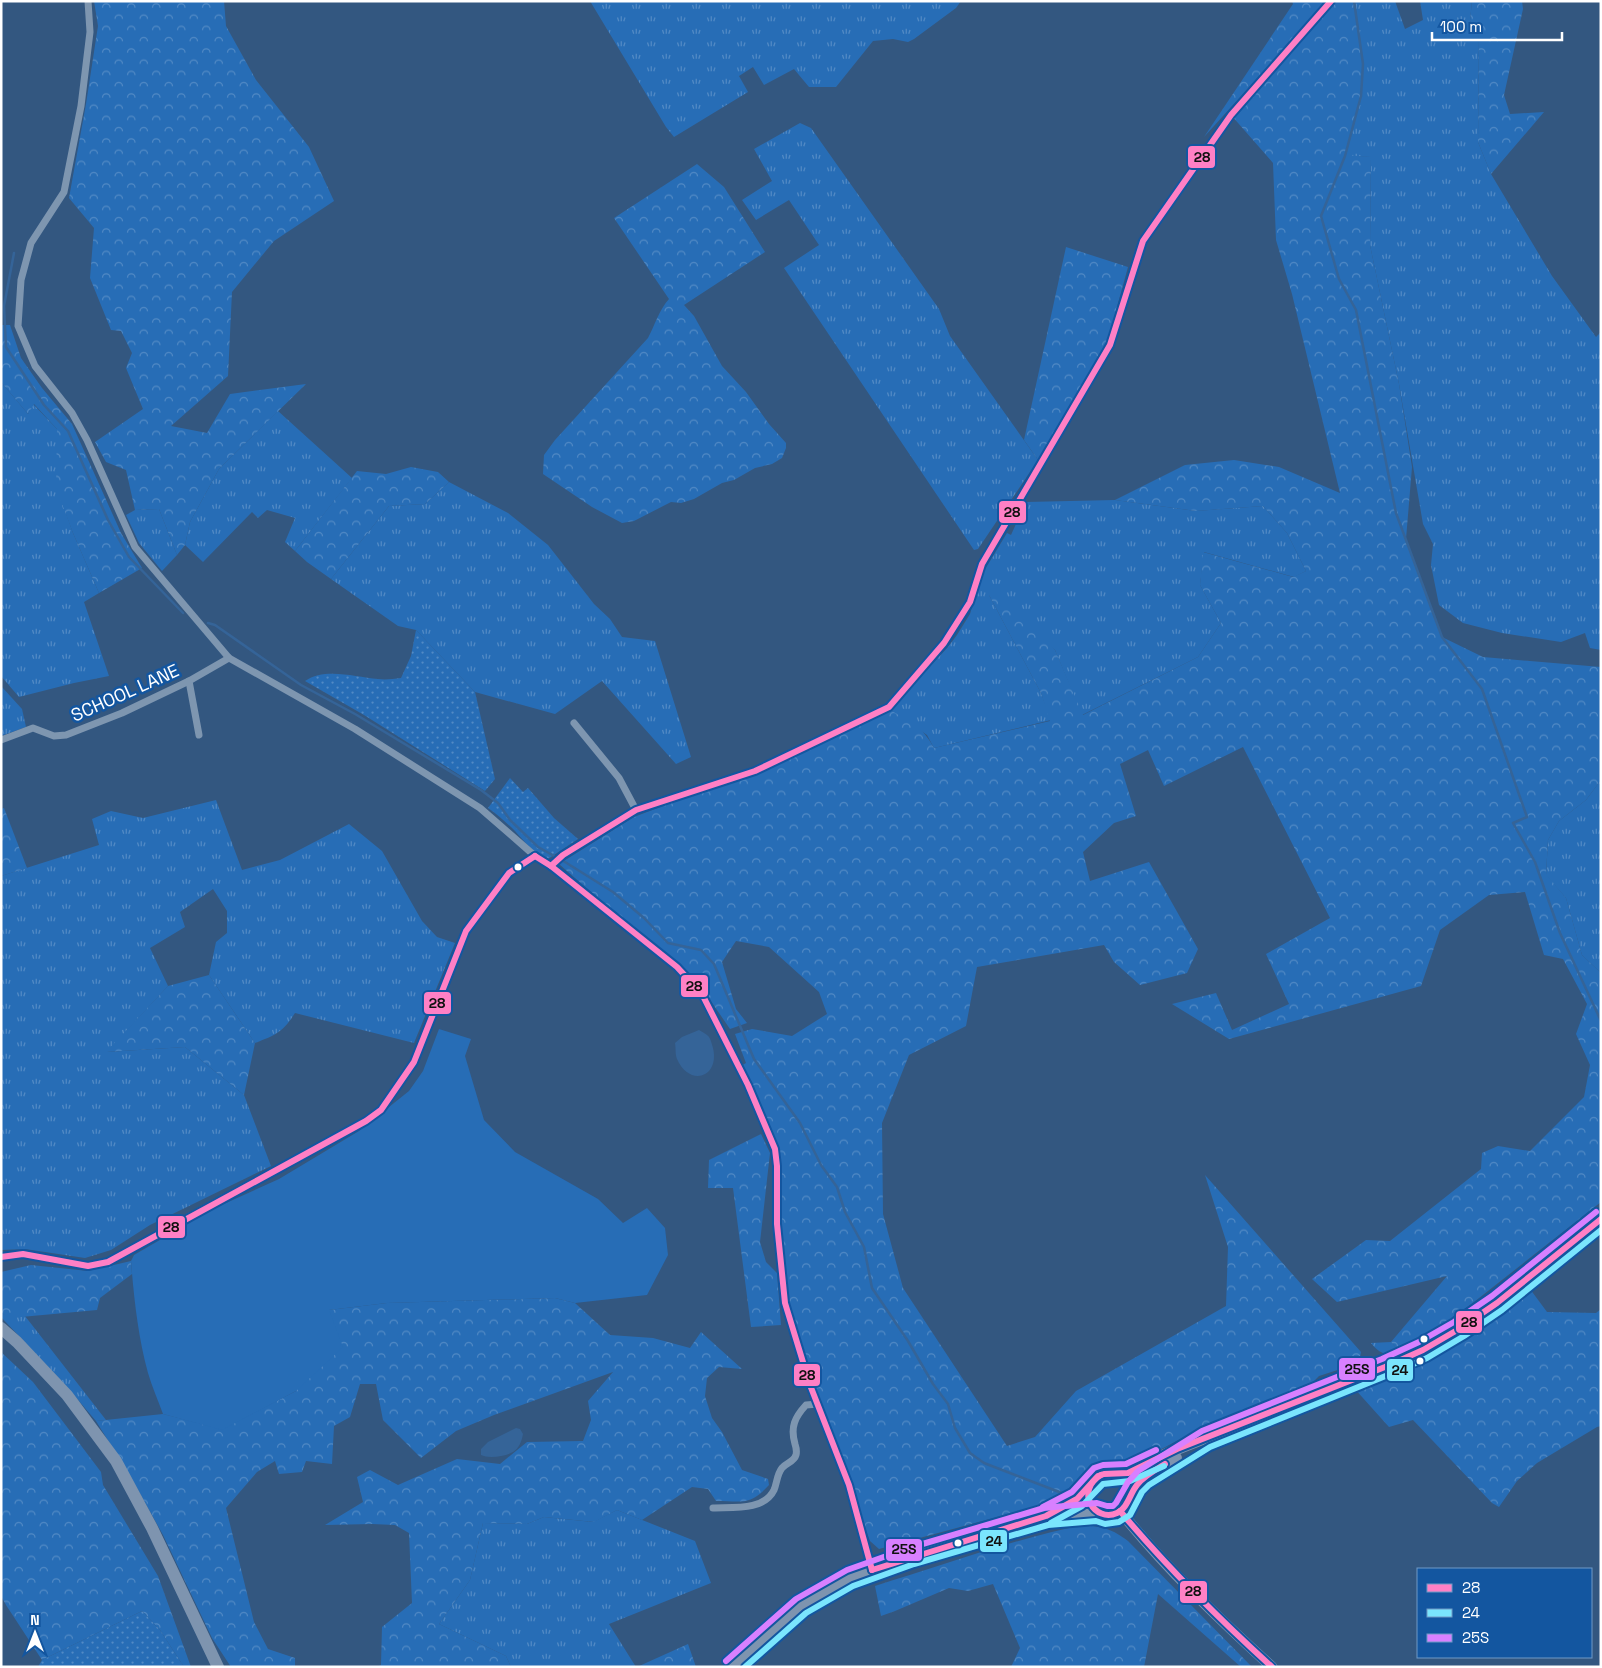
<svg xmlns="http://www.w3.org/2000/svg" width="1602" height="1668" font-family="'Space Grotesk',sans-serif">
<style>
.grass{fill:url(#grass-tufts)}
.forest{fill:url(#forest-crowns)}
.park{fill:url(#park-dots)}
.pitch{fill:#276db6}
.water{fill:#356498}
.lines{fill:none;stroke-linecap:round;stroke-linejoin:round}
.stream{stroke:#356498;stroke-width:2.5}
.street{stroke:#7e96b0;stroke-width:7}
.primary{stroke:#7d93af;stroke-width:11}
.highway{stroke:#7e94af;stroke-width:12}
.bus-1-casing{stroke:#1356a0;stroke-width:10}
.bus-2-casing{stroke:#1356a0;stroke-width:10}
.bus-3-casing{stroke:#1356a0;stroke-width:10}
.bus-1{stroke:#ff80c5;stroke-width:6}
.bus-2{stroke:#7ae5fd;stroke-width:6}
.bus-3{stroke:#d880ff;stroke-width:6}
.bus-dot{fill:#fff;stroke:#1356a0;stroke-width:2}
.labels{text-anchor:middle;stroke-width:5;stroke-linejoin:round;paint-order:stroke}
.street-label{font-size:18px;fill:#fff;stroke:#1356a0}
.line-badge{stroke:#1356a0;stroke-width:2}
.pale-badge-label{font-size:14px;text-anchor:middle;font-weight:bold;fill:#111}
</style>
<defs>
<pattern id="grass-tufts" width="24" height="20" patternUnits="userSpaceOnUse" patternTransform="scale(1.25)"><rect width="24" height="20" fill="#276db6"/><path d="M3 7l-1-3M5 7V3M7 7l1-3M15 17l-1-3M17 17v-4M19 17l1-3" fill="none" stroke="#528ac5"/></pattern>
<pattern id="forest-crowns" width="20" height="18" patternUnits="userSpaceOnUse" patternTransform="scale(1.25)"><rect width="20" height="18" fill="#276db6"/><path d="M2 6a3 3 0 1 1 6 0M12 15a3 3 0 1 1 6 0" fill="none" stroke="#528ac5"/></pattern>
<pattern id="park-dots" width="8" height="8" patternUnits="userSpaceOnUse" patternTransform="scale(1.25)"><rect width="8" height="8" fill="#276db6"/><path d="M2 2h.1M6 6h.1" fill="none" stroke="#528ac5" stroke-width="1.8" stroke-linecap="round"/></pattern>
</defs>
<rect width="100%" height="100%" fill="#335780"/>
<g class="grass">
<polygon points="590,1 961,1 956,8 914,39 908,42 893,39 873,41 836,87 809,87 794,69 764,85 753,67 739,76 748,92 674,137 666,127"/>
<polygon points="1354,1 1395,1 1405,29 1423,20 1420,1 1472,1 1470,21 1479,33 1478,142 1491,174 1552,276 1596,337 1601,332 1601,650 1590,648 1585,633 1561,642 1502,633 1463,623 1439,605 1431,565 1433,544 1423,524 1399,384 1370,245 1371,157 1345,156 1361,96 1363,64"/>
<polygon points="800,123 811,128 939,309 950,336 1038,460 978,549 974,550 784,268 819,245 789,200 756,220 742,200 772,181 754,149"/>
<polygon points="1,382 28,414 33,404 57,429 57,488 73,533 99,593 84,602 109,676 74,683 19,697 1,676"/>
<polygon points="278,411 352,478 295,551 285,542 295,518 267,510 258,518 252,512 203,562 185,545 190,522 219,469"/>
<polygon points="449,482 508,513 548,545 594,604 610,619 622,637 655,641 691,757 676,764 602,681 555,714 475,692 416,630 398,626 331,579 389,506 425,504"/>
<polygon points="1115,500 1196,511 1263,506 1287,533 1306,571 1294,577 1204,552 1200,585 1221,623 1198,657 1082,715 1055,650 989,595 1041,693 1051,720 934,748 927,735 890,710 948,647 957,635 970,614 981,576 1007,533 1011,535 1026,502"/>
<polygon points="159,509 177,555 162,571 139,543 126,515 135,510"/>
<polygon points="1,686 22,709 26,727 1,736"/>
<polygon points="1601,780 1601,973 1582,955 1566,898 1546,875 1548,840 1559,821 1586,800"/>
<path d="M216 800 242 870 280 860 349 824 382 851 422 921 437 937 455 943 414 1043 295 1013C283 1032 276 1035 255 1043L209 975 216 942 227 933V911L213 889 180 912 185 927 150 948 168 986 107 1052 185 1047 244 1095 271 1166 150 1225 111 1250 85 1258 25 1249 1 1250V876L99 845 92 819 111 811 143 818Z"/>
<polygon points="1,1313 10,1317 25,1316 106,1420 96,1421 67,1387 1,1317"/>
<path d="M1446 1324C1432 1333 1399 1359 1383 1353 1378 1351 1374 1347 1371 1343L1391 1342 1397 1349Z"/>
<polygon points="617,1510 695,1541 711,1583 609,1624 636,1667 511,1667 506,1656 439,1624 470,1580 483,1523 527,1524 544,1517 593,1522"/>
</g>
<g class="forest">
<polygon points="94,1 224,1 226,26 256,80 309,147 334,201 274,241 232,292 228,376 171,426 207,433 230,394 306,384 219,469 190,522 185,545 177,555 159,509 135,510 126,470 106,462 95,442 143,409 126,368 132,353 121,331 111,330 90,278 94,228 69,198 86,104 98,26"/>
<path d="M1292 1H1354L1363 64 1361 96 1345 155 1371 157 1370 245 1399 384 1412 467 1406 539 1442 637 1483 657 1601 667V780L1586 800 1559 821 1548 840 1546 874 1566 898 1582 955 1601 973V1202L1446 1324 1397 1349 1391 1342 1447 1276 1337 1302 1312 1279 1366 1240 1390 1241 1481 1169 1482 1153 1498 1146 1530 1151 1584 1097 1590 1065 1576 1034 1587 1004 1563 959 1544 955 1525 892 1489 895 1440 930 1421 986 1229 1039 1172 1004 1216 993 1232 1030 1289 1004 1266 954 1330 918 1243 747 1164 786 1148 750 1120 764 1136 816 1114 823 1083 852 1090 881 1149 862 1198 949 1187 973 1140 985 1114 962 1104 945 977 967 966 1026 909 1055 882 1123 883 1214 903 1288 1007 1446 1035 1437 1076 1391 1226 1306 1228 1247 1205 1175 1361 1352 1359 1363 1319 1376 1308 1387 1184 1437 1139 1461 1094 1469 1083 1477 1072 1491 1056 1501 879 1549 870 1541 849 1485 785 1303 775 1149 739 1067 746 1063 735 1034 752 1029 792 1036 827 1014 819 992 769 947 736 941 722 962 736 1009 747 1023 730 1029 704 991 559 864 634 817 755 771 890 710C910 721 923 727 934 748L1050 721 1041 693 989 595 1001 593 1055 650 1083 715 1198 657 1221 623 1200 585 1203 552 1293 577 1306 571 1287 533 1263 506 1196 511 1115 500 1185 465 1234 460 1279 467 1340 493 1292 294 1276 240 1273 163 1231 115 1318 11 1204 137 1293 4Z"/>
<polygon points="1472,1 1522,1 1523,9 1504,95 1510,114 1544,112 1491,174 1478,142 1479,33 1470,21"/>
<path d="M697 164 724 187 765 252 684 305 694 316 722 366 746 392 769 424 786 443V448L782 458 772 464 755 468 734 480 722 483 694 499 681 503 671 502 634 521 622 523 592 507 543 474 544 455 555 440 648 338C655 325 659 310 669 299L614 218Z"/>
<polygon points="1066,247 1128,267 1107,343 1038,460 1024,440"/>
<polygon points="1,325 10,325 21,358 42,388 72,424 121,533 142,568 99,593 73,533 56,488 57,429 34,404 28,414 1,382"/>
<polygon points="411,467 438,472 449,482 425,504 389,506 331,579 307,562 295,551 357,471 386,474"/>
<polygon points="4,808 27,868 1,876 1,809"/>
<polygon points="209,975 255,1043 244,1095 185,1047 106,1052 168,986"/>
<polygon points="761,1134 770,1153 760,1242 766,1262 777,1273 781,1325 751,1327 733,1188 708,1188 709,1160"/>
<polygon points="131,1261 132,1274 100,1298 97,1310 10,1318 1,1313 1,1272 31,1265 88,1271"/>
<polygon points="1530,1289 1547,1312 1596,1313 1601,1309 1601,1426 1597,1427 1537,1463 1517,1481 1499,1507 1492,1503 1413,1420 1389,1427 1354,1388 1412,1369 1478,1329"/>
<path d="M555 1298 575 1303 610 1335 653 1338 690 1348 701 1332 742 1369 719 1367 707 1378 705 1396 712 1418 722 1432 742 1470 768 1479 769 1485C750 1506 743 1501 716 1501L708 1489 692 1487 642 1520 617 1510 594 1522 544 1517 527 1524 483 1523 470 1580 439 1624 506 1656 511 1667H377L381 1665 382 1627 412 1603 409 1533 395 1525 372 1524 325 1525 363 1502 357 1477 370 1470 398 1485 457 1459 500 1464 527 1442 583 1441 591 1420 588 1401 613 1372 494 1415 456 1431 421 1458 383 1420 376 1384H360L350 1417 334 1426 332 1464 306 1461 302 1472 279 1474 275 1461 257 1472 226 1508 254 1622 268 1649 295 1658V1667H231L212 1638 163 1535 133 1481 96 1421 163 1414 222 1429 296 1391 329 1310 387 1303Z"/>
<polygon points="1,1352 33,1382 101,1472 103,1485 158,1576 191,1667 184,1667 160,1630 142,1611 42,1660 6,1605 1,1596"/>
<path d="M1084 1525C1104 1527 1112 1529 1128 1541L1252 1667H1241L1158 1594 1144 1667H1011L1020 1648 993 1584 968 1591 949 1588 895 1611 881 1616 875 1586C944 1565 1013 1539 1084 1525Z"/>
<polygon points="688,1644 696,1667 637,1667"/>
</g>
<g class="park">
<path d="M416 630 475 692 495 779 485 791 364 715 305 681C325 667 355 677 378 679 385 680 393 679 401 678L411 656Z"/>
<path d="M510 778 523 792 528 788 554 818 578 839 548 859C534 854 525 842 515 831 507 823 498 815 488 808Z"/>
<polygon points="142,1611 160,1630 184,1667 38,1667 42,1660"/>
</g>
<path class="pitch" d="M439 1029 471 1039 465 1056 484 1120 515 1152 598 1199 623 1223 647 1208 665 1228 668 1255 647 1295 575 1303 555 1298 387 1303 329 1310 343 1347 296 1391 222 1430 163 1414C158 1400 152 1387 148 1373 138 1336 134 1299 131 1261L134 1255 215 1208 279 1179 359 1131 409 1091 423 1071Z"/>
<g class="water">
<path d="M699 1030C702 1032 707 1034 709 1037 711 1040 712 1045 713 1048 720 1078 689 1087 677 1059 675 1054 676 1048 675 1043L682 1037Z"/>
<path d="M516 1428 520 1429 523 1434C522 1440 519 1449 513 1452 506 1456 489 1459 481 1455V1449L488 1442Z"/>
</g>
<g class="lines">
<g class="stream">
<polyline points="1354,1 1363,64 1361,96 1345,156 1321,216 1339,279 1356,310 1396,513 1442,637 1482,689 1527,817 1513,823 1535,862 1560,933 1601,1021"/>
<polyline points="14,253 4,306 6,347 44,405 68,431 108,520 129,557 183,613"/>
<polyline points="208,623 215,625 301,685 355,714 481,790 498,803 510,820 538,847 565,862 613,892 644,918 668,943 701,950 714,964 754,1059 800,1123 821,1165 837,1187 845,1212 864,1247 872,1288 908,1341 933,1384 948,1404 955,1428 970,1453 984,1463 1067,1495"/>
</g>
<g class="street">
<polyline points="88,1 90,32 81,106 64,192 31,243 21,280 18,326 35,366 72,413 87,440 135,547 229,658 355,729 480,808 535,856 551,866 677,967 702,994 748,1085 775,1149 777,1166 777,1224 785,1303 810,1385 849,1485 872,1570"/>
<polyline points="189,681 199,735"/>
<polyline points="574,723 619,778 636,810"/>
<polyline points="1,740 33,728 54,736 66,735 122,713 189,681 229,658"/>
<polyline points="551,866 563,855 636,810 755,771 889,707 944,643 970,602 982,564 1110,345 1143,241 1231,115 1331,1"/>
<polyline points="1,1257 23,1254 88,1266 108,1262 188,1217 366,1121 381,1110 414,1062 466,931 509,873 535,856"/>
<path d="M713 1508C732 1507 764 1511 774 1490 777 1483 777 1474 782 1468 786 1463 794 1462 796 1455 797 1451 796 1447 795 1444 790 1427 795 1417 806 1405L818 1404"/>
</g>
<path class="primary" d="M1120 1511C1167 1569 1217 1617 1272 1667"/>
<g class="highway">
<polyline points="1,1328 17,1342 67,1395 116,1461 152,1528 218,1667"/>
<polyline points="1053,1515 1097,1512 1106,1515 1116,1514 1123,1509 1135,1487 1143,1478 1176,1458"/>
<polyline points="732,1667 769,1633 801,1606 832,1587 850,1578 911,1556 1046,1516 1077,1499 1098,1476 1104,1474 1128,1473 1177,1449 1385,1367 1423,1350 1459,1329 1497,1303 1601,1219"/>
</g>
<g class="bus-1-casing">
<g id="bus-1">
<polyline points="535,856 551,866 677,967 702,994 748,1085 775,1149 777,1166 777,1224 785,1303 810,1385 849,1485 872,1570"/>
<polyline points="551,866 563,855 636,810 755,771 889,707 944,643 970,602 982,564 1110,345 1143,241 1231,115 1331,1"/>
<polyline points="1,1257 23,1254 88,1266 108,1262 366,1121 381,1110 414,1062 466,931 509,873 535,856"/>
<path d="M1101 1475C1074 1491 1095 1523 1117 1513 1128 1508 1130 1493 1137 1485 1144 1476 1155 1470 1165 1464"/>
<path d="M1120 1511C1167 1567 1218 1618 1272 1667"/>
<polyline points="872,1570 1046,1516 1077,1499 1098,1476 1104,1474 1128,1473 1177,1449 1385,1367 1423,1350 1459,1329 1497,1303 1601,1219"/>
</g>
</g>
<g class="bus-2-casing">
<g id="bus-2">
<polyline points="1051,1523 1082,1506 1103,1484 1130,1481 1164,1466"/>
<polyline points="745,1667 806,1613 853,1586 914,1564 1048,1525 1096,1521 1105,1524 1119,1522 1130,1515 1142,1492 1149,1485 1210,1447 1388,1375 1427,1358 1464,1336 1502,1310 1601,1230"/>
</g>
</g>
<g class="bus-3-casing">
<g id="bus-3">
<polyline points="1043,1507 1072,1492 1094,1468 1103,1465 1126,1464 1156,1450"/>
<polyline points="726,1661 796,1599 847,1570 909,1548 1044,1508 1097,1503 1107,1506 1113,1506 1116,1503 1128,1482 1138,1471 1202,1431 1382,1359 1419,1342 1454,1322 1492,1296 1596,1212"/>
</g>
</g>
<use href="#bus-1" class="bus-1"/>
<use href="#bus-2" class="bus-2"/>
<use href="#bus-3" class="bus-3"/>
</g>
<g class="bus-dot">
<circle cx="518" cy="867" r="4.5"/>
<circle cx="1424" cy="1339" r="4.5"/>
<circle cx="1420" cy="1361" r="4.5"/>
<circle cx="958" cy="1543" r="4.5"/>
</g>
<g class="labels">
<g class="street-label">
<text transform="translate(125 693) rotate(-24)" y="6">SCHOOL LANE</text>
</g>
</g>
<g class="line-badge">
<rect x="1187" y="145" width="29" height="24" rx="5" fill="#ff80c5"/>
<rect x="998" y="500" width="29" height="24" rx="5" fill="#ff80c5"/>
<rect x="680" y="974" width="29" height="24" rx="5" fill="#ff80c5"/>
<rect x="423" y="991" width="29" height="24" rx="5" fill="#ff80c5"/>
<rect x="157" y="1215" width="29" height="24" rx="5" fill="#ff80c5"/>
<rect x="1455" y="1310" width="28" height="24" rx="5" fill="#ff80c5"/>
<rect x="1338" y="1357" width="38" height="24" rx="5" fill="#d880ff"/>
<rect x="1386" y="1358" width="28" height="24" rx="5" fill="#7ae5fd"/>
<rect x="793" y="1363" width="28" height="24" rx="5" fill="#ff80c5"/>
<rect x="979" y="1529" width="29" height="24" rx="5" fill="#7ae5fd"/>
<rect x="885" y="1538" width="38" height="24" rx="5" fill="#d880ff"/>
<rect x="1179" y="1580" width="29" height="24" rx="5" fill="#ff80c5"/>
</g>
<g class="pale-badge-label">
<text x="1202" y="162">28</text>
<text x="1012" y="517">28</text>
<text x="694" y="991">28</text>
<text x="437" y="1008">28</text>
<text x="171" y="1232">28</text>
<text x="1469" y="1327">28</text>
<text x="1357" y="1374">25S</text>
<text x="1400" y="1375">24</text>
<text x="807" y="1380">28</text>
<text x="994" y="1546">24</text>
<text x="904" y="1554">25S</text>
<text x="1193" y="1596">28</text>
</g>
<rect width="1602" height="1668" fill="none" stroke="#ffffff" stroke-width="5"/>
<rect x="1417" y="1568" width="175" height="90" fill="#1356a0" stroke="#719ac6"/>
<rect x="1427" y="1584" width="25" height="8" fill="#ff80c5" stroke="#719ac6"/>
<text x="1462" y="1593" font-size="15" fill="#ffffff">28</text>
<rect x="1427" y="1609" width="25" height="8" fill="#7ae5fd" stroke="#719ac6"/>
<text x="1462" y="1618" font-size="15" fill="#ffffff">24</text>
<rect x="1427" y="1634" width="25" height="8" fill="#d880ff" stroke="#719ac6"/>
<text x="1462" y="1643" font-size="15" fill="#ffffff">25S</text>
<g transform="translate(35 1633)" stroke="#1356a0" stroke-width="4" paint-order="stroke">
<path d="M0-4L9 19L0 12L-9 19Z" fill="#ffffff"/>
<text y="-8" font-size="14" font-weight="bold" text-anchor="middle" fill="#ffffff">N</text>
</g>
<path d="M1432 32v8h130v-8" fill="none" stroke="#ffffff" stroke-width="2.5"/>
<text x="1440" y="32" font-size="15" fill="#ffffff" stroke="#1356a0" stroke-width="4" paint-order="stroke">100 m</text>
</svg>
